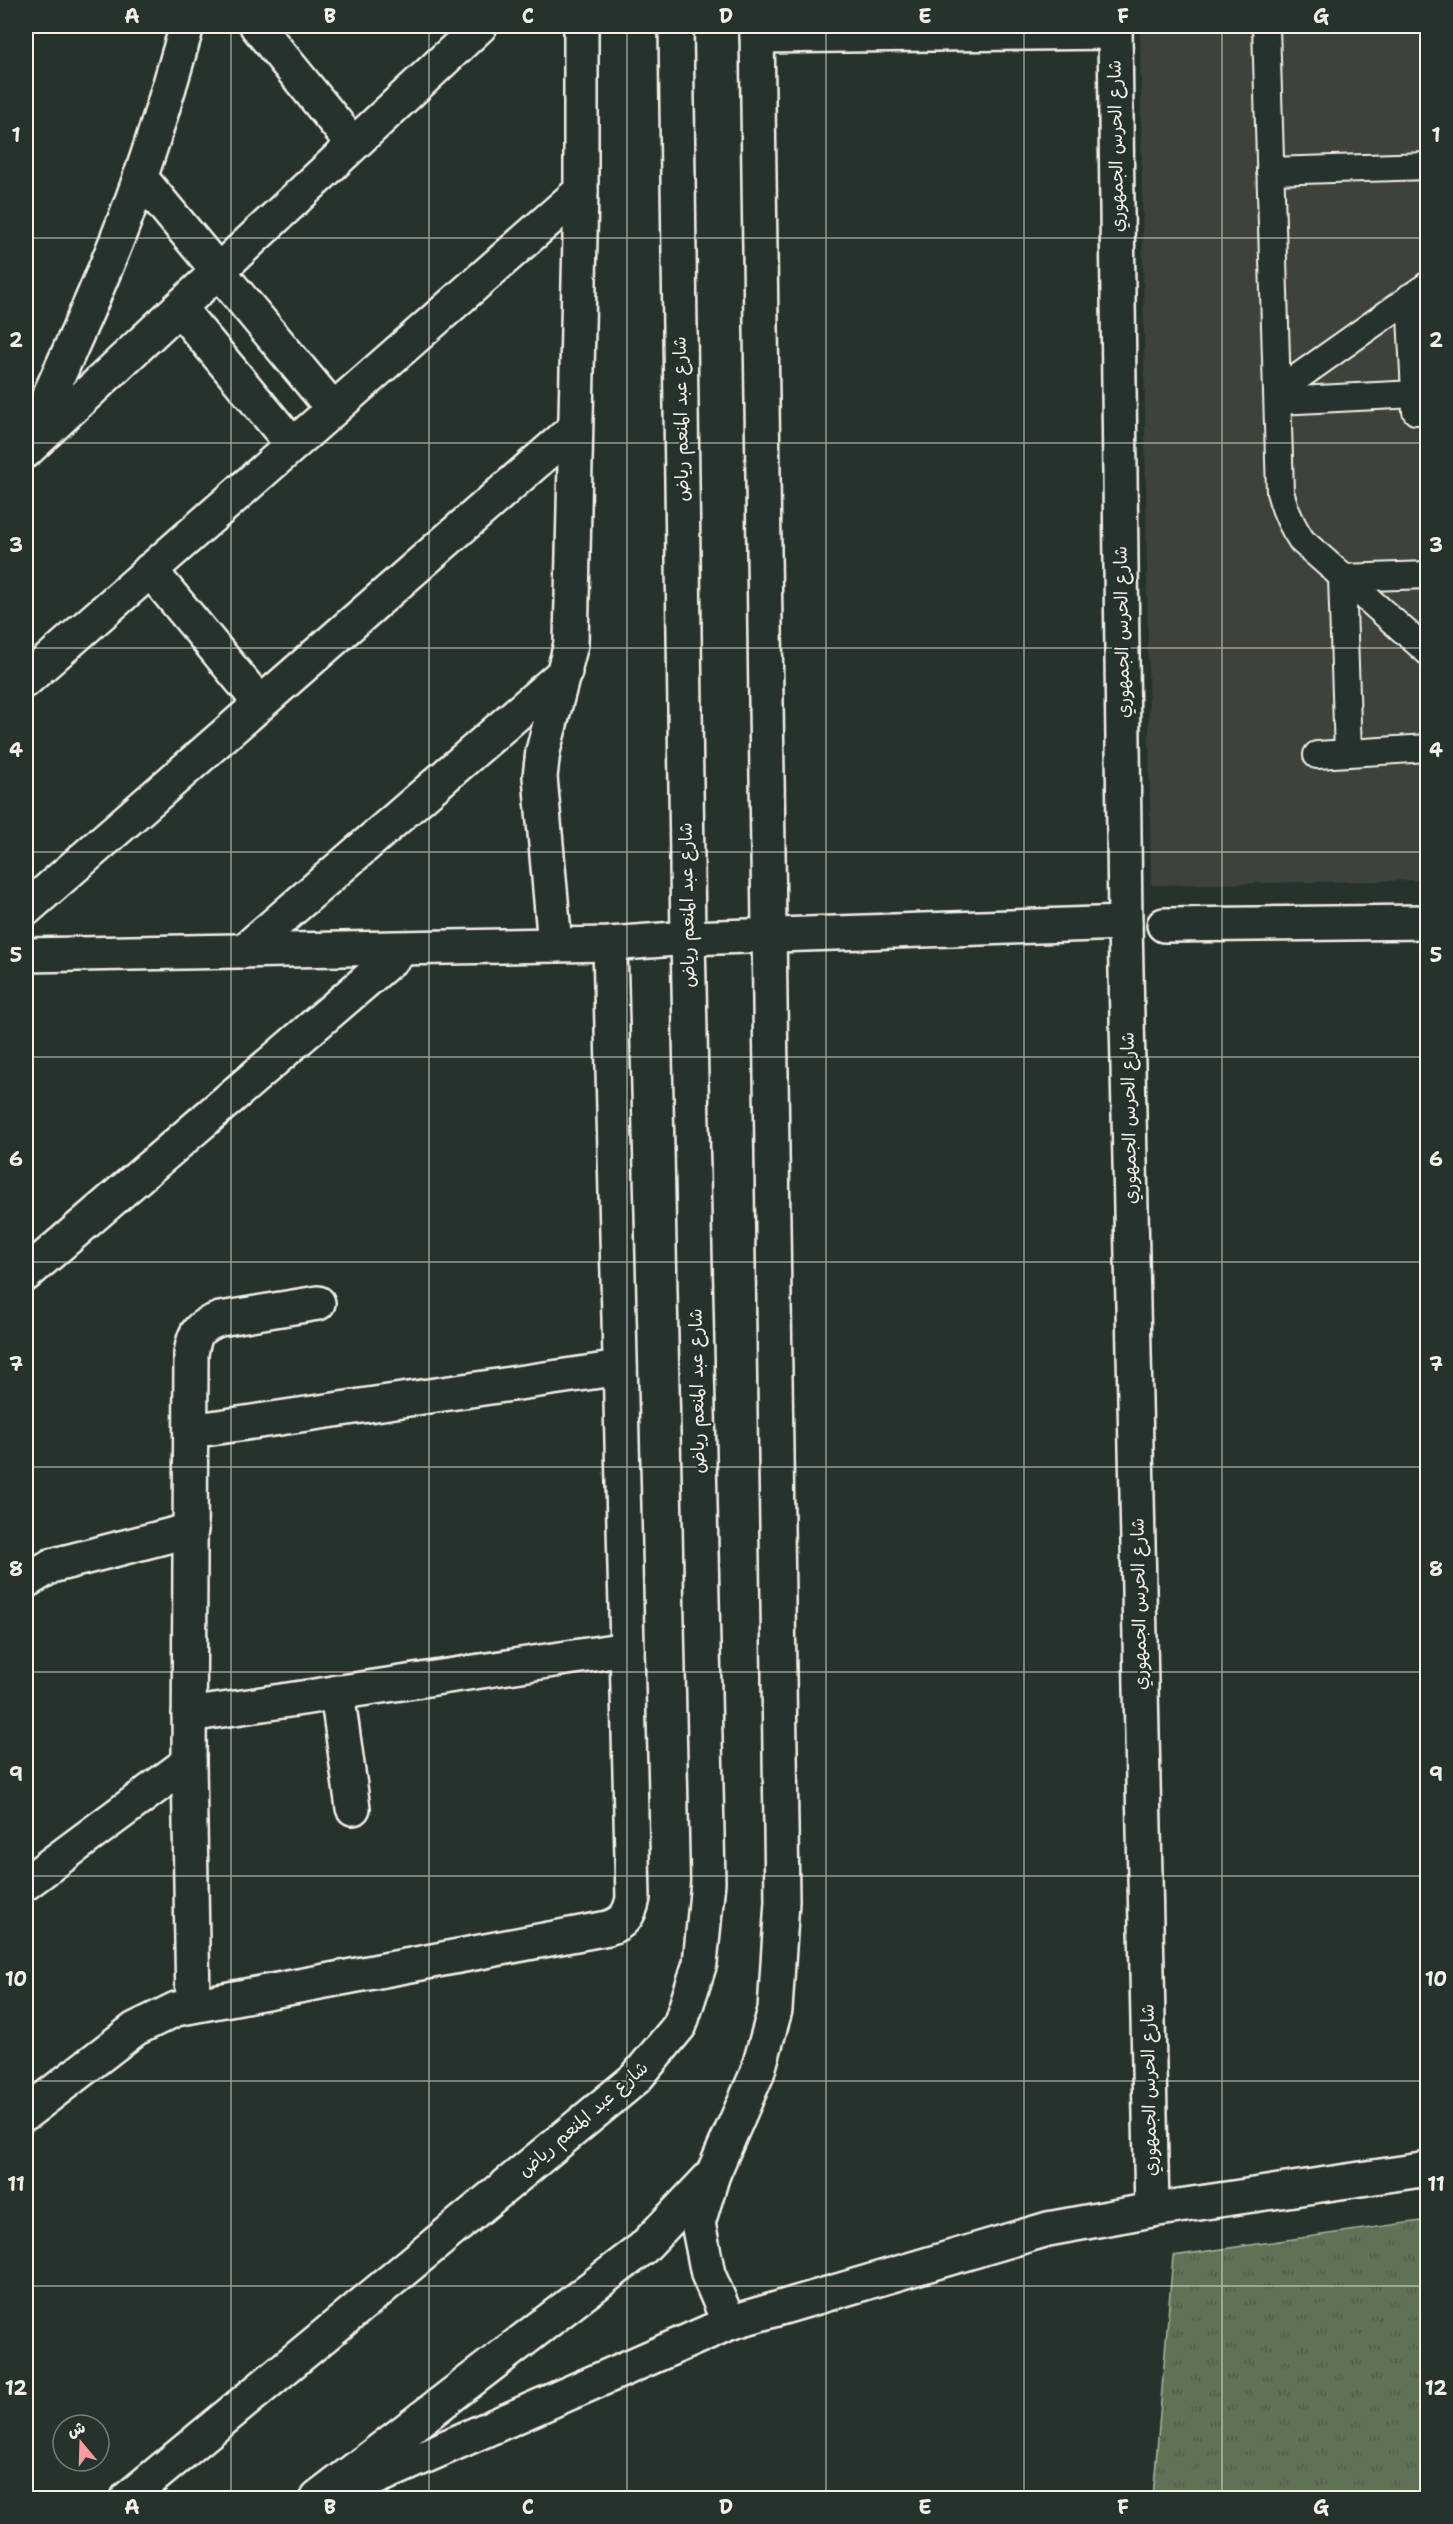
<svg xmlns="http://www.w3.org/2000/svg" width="1453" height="2524" font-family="'Shantell Sans','Playpen Sans Arabic',sans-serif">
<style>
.built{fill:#3c433a}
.park{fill:url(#park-tufts);stroke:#aab29e;stroke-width:1.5}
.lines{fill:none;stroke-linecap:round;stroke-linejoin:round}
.service-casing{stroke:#f4f1e8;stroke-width:30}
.minor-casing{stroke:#f4f1e8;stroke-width:38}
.trunk-casing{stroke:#f4f1e8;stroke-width:38}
.service{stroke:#26332d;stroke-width:26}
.minor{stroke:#26332d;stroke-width:33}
.trunk{stroke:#26332d;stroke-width:33}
.grid{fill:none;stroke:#f4f1e8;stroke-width:1.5;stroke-opacity:0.55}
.labels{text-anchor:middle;stroke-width:4.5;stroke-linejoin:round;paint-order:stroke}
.street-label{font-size:18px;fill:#f4f1e8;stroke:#26332d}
.neatline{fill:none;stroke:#f4f1e8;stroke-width:2}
.grid-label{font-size:20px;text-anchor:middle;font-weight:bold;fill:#f4f1e8}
</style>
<defs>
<pattern id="park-tufts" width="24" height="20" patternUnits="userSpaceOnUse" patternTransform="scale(1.5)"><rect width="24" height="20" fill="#607255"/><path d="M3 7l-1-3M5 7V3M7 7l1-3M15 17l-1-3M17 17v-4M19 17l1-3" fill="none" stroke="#535b4d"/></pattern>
</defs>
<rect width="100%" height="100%" fill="#26332d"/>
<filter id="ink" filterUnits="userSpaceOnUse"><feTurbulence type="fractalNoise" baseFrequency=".0167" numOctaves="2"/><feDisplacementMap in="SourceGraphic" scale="12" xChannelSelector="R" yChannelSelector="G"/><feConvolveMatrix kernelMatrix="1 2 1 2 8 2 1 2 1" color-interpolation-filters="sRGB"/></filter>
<g filter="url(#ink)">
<polygon class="built" points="1140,26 1427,26 1427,880 1151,885"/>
<polygon class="park" points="1427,2220 1427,2498 1153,2498 1173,2256"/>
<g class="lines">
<g class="service-casing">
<g id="service">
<path d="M1266 26 1280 492C1285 511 1291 525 1302 541L1428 652"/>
<polyline points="1270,171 1428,166"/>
<polyline points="1410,297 1416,411"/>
<polyline points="1277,392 1428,285"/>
<polyline points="1278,401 1416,394"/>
<polyline points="1348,753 1342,578 1428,575"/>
<polyline points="1317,755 1428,748"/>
</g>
</g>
<g class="minor-casing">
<g id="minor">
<polyline points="257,26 353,144"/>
<polyline points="1115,26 1125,923 1152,2210"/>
<polyline points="757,36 1115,32"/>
<polyline points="140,177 333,409"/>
<polyline points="179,308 292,444"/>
<path d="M30 438C69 352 109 267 140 178 158 128 172 76 187 26"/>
<polyline points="26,451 480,26"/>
<polyline points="150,570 260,703"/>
<polyline points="26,680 581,191"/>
<polyline points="26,909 575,428"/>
<polyline points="1164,925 1428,922"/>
<polyline points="555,945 540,777 543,751 571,644 581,191 581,26"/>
<polyline points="244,951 565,672"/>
<polyline points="26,955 610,944 688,938 1125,923"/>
<polyline points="26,1274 403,949"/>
<polyline points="191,1431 620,1368"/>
<polyline points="26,1581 51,1566 191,1530"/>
<polyline points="337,1692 353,1808"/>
<polyline points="189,1715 627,1649"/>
<polyline points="26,1883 189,1762"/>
<path d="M193 2005 189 1762 191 1354C195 1331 198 1327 220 1319L318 1303"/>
<path d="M26 2113 135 2029 176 2009 608 1928C624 1923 630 1914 633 1898L610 944"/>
<polyline points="713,2174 698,2223 708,2274 729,2323"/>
<polyline points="330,2498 729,2323 1048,2229 1152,2210 1428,2169"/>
</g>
</g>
<g class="trunk-casing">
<g id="trunk">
<polyline points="128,2498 636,2078 680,2025 700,1963 708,1882 688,938 676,26"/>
<polyline points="318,2498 643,2248 713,2174 757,2074 775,2010 782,1901 757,26"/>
</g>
</g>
<use href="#service" class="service"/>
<use href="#minor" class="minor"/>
<use href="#trunk" class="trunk"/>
</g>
</g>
<path class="grid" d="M231 26V2498M429 26V2498M627 26V2498M826 26V2498M1024 26V2498M1222 26V2498M26 238H1428M26 443H1428M26 648H1428M26 852H1428M26 1057H1428M26 1262H1428M26 1467H1428M26 1672H1428M26 1876H1428M26 2081H1428M26 2286H1428"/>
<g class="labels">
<g class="street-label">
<text transform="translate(1116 146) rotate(-91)" y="6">شارع الحرس الجمهوري</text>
<text transform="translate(681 419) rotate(-91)" y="6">شارع عبد المنعم رياض</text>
<text transform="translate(1122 632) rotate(-91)" y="6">شارع الحرس الجمهوري</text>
<text transform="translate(687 905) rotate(-91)" y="6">شارع عبد المنعم رياض</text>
<text transform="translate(1129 1118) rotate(-91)" y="6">شارع الحرس الجمهوري</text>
<text transform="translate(697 1391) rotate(-91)" y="6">شارع عبد المنعم رياض</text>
<text transform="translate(1139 1604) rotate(-91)" y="6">شارع الحرس الجمهوري</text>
<text transform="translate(1149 2090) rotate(-91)" y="6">شارع الحرس الجمهوري</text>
<text transform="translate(583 2119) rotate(-41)" y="6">شارع عبد المنعم رياض</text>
</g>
</g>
<rect width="1453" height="2524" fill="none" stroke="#26332d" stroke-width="66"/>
<g transform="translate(81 2443) rotate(341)"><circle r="28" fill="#26332d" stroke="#787f78" stroke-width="1.5"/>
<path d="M0-4.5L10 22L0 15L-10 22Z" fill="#ff9aa2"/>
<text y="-9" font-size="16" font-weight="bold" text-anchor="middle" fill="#f4f1e8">ش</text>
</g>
<rect x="33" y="33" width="1387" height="2458" class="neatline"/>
<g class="grid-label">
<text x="132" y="23">A</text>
<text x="330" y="23">B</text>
<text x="528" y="23">C</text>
<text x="726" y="23">D</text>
<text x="925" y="23">E</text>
<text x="1123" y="23">F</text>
<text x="1321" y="23">G</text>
<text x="16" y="142">1</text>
<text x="1436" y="142">1</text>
<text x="16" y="347">2</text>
<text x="1436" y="347">2</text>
<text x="16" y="552">3</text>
<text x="1436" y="552">3</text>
<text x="16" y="757">4</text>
<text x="1436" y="757">4</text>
<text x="16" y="962">5</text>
<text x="1436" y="962">5</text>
<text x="16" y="1166">6</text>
<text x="1436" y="1166">6</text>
<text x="16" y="1371">7</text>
<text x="1436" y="1371">7</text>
<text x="16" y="1576">8</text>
<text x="1436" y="1576">8</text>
<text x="16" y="1781">9</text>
<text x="1436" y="1781">9</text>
<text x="16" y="1986">10</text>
<text x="1436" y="1986">10</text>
<text x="16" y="2191">11</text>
<text x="1436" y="2191">11</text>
<text x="16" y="2395">12</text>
<text x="1436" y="2395">12</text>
<text x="132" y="2514">A</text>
<text x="330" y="2514">B</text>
<text x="528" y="2514">C</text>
<text x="726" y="2514">D</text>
<text x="925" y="2514">E</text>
<text x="1123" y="2514">F</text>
<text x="1321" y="2514">G</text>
</g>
</svg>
